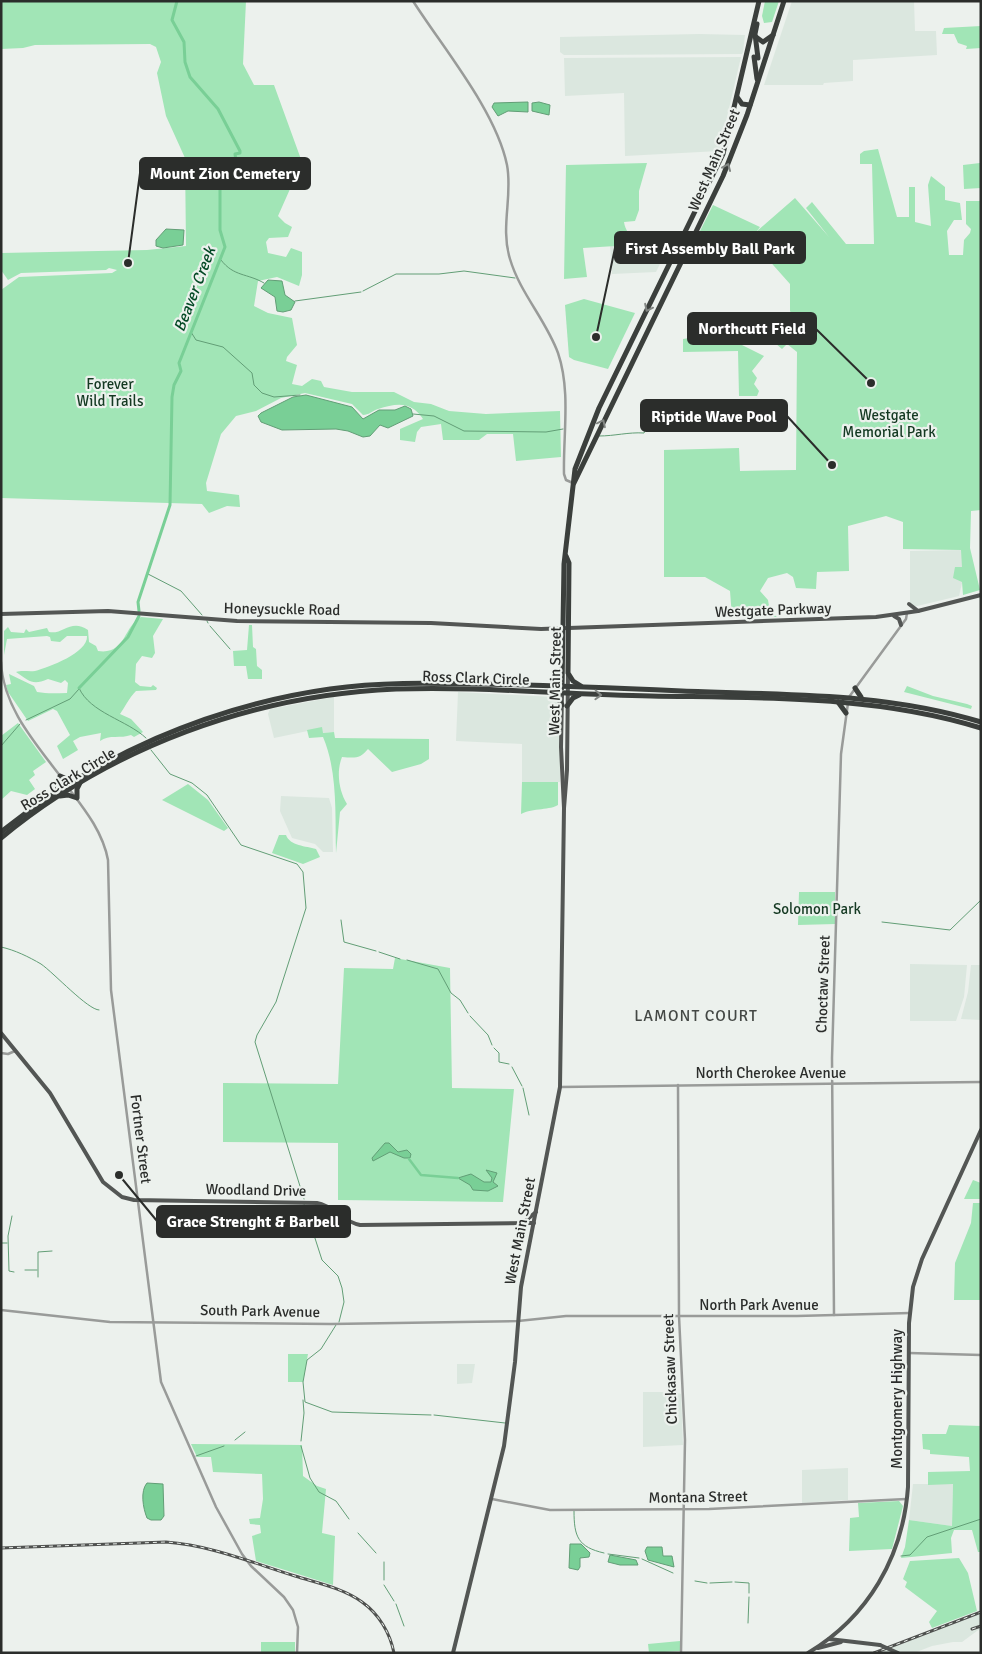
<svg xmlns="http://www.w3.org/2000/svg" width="982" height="1654" font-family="Signika,sans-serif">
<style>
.built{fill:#dbe7df}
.green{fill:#a1e5b6}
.water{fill:#79cf96;stroke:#629e76}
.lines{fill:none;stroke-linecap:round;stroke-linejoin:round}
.stream{stroke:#629e76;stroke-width:1}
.canal{stroke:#79cf96;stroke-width:2.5}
.river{stroke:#79cf96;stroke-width:3}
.minor{stroke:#999b99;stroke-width:2.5}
.major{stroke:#535654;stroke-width:4}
.highway{stroke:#3b3f3c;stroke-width:5}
.rail-casing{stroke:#4f514f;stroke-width:3}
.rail{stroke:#ecf1ed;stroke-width:1;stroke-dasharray:4;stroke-linecap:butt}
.major-bridge{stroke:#535654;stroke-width:4}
.oneway{stroke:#828683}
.labels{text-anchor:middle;stroke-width:4.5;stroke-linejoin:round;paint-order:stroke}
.street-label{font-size:15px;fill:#2b2d2b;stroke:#ecf1ed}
.park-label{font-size:15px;fill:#143922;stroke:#ecf1ed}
.water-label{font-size:16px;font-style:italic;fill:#044a26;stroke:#ecf1ed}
.neighbourhood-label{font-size:16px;letter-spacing:1px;fill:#444845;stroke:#ecf1ed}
.leader{fill:none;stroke:#2b2d2b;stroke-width:2}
.callout-dot{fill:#2b2d2b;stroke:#ecf1ed;stroke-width:2}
.callout{fill:#2b2d2b;stroke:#2b2d2b;stroke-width:2}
.callout-label{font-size:16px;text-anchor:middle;font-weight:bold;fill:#fff}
</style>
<rect width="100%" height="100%" fill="#ecf1ed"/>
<g class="built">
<polygon points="792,1 914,1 915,31 936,31 937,55 853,60 853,81 824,83 823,85 764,85"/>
<polygon points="699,34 745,35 743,52 742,54 586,55 564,55 560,52 560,37"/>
<polygon points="741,57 719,151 625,156 624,93 565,96 564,58"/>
<polygon points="670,244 656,272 612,274 610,245"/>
<polygon points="962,550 963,579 959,596 913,607 910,603 910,551"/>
<polygon points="458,692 554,697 560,706 560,782 522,782 522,744 456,741"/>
<polygon points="334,697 334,732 322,733 322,728 274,738 268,714 270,709"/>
<polygon points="281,796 329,798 332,808 333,852 323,852 315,844 292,838 280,811"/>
<polygon points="910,964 967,965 964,997 956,1021 910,1021"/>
<polygon points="971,965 981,965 981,1020 961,1019 968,992"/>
<polygon points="457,1364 475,1364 472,1383 457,1384"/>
<polygon points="643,1392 675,1392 681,1394 683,1445 643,1447"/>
<polygon points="848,1468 848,1500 802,1503 802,1470"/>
<polygon points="913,1484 953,1484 952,1526 909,1520"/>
<polygon points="981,1612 981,1628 962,1642 953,1642 932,1646 914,1653 872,1653"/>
</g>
<g class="green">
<path d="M1 1H246L243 64 254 85H274L302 162 278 216 285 223 292 227 288 237 269 238 266 242 268 253 286 257 291 248 302 252V275L299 286 277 277 258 281 254 306 268 313 292 318 297 345 287 357 286 361 297 365 292 384 302 386 312 379 321 381 324 387 352 392H394L414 402 431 404 449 411 486 414 560 411 561 457 516 461 513 434H487L479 440H443L441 424 421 427 417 432 415 442 400 440V429L423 419C411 401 397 403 378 409 372 411 369 415 363 415L352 404 305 393 281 398 256 411 236 416 221 434 206 483 207 491 239 495 240 507 227 506 209 513 202 504 1 498V290L19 277 112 273 117 270 109 268 106 270 21 273 8 280 1 270V253L147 250 186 246 185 158 166 116 157 73 161 62 156 47 150 44 35 45 23 48 1 49Z"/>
<polygon points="765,1 779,1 772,22 764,23 762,16"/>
<polygon points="981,26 981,48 966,49 967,46 958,43 954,34 942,34 944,28"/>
<polygon points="980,145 981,145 981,188 964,189 963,165 980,163"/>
<path d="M878 149 897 217H909V187H915V222L931 226 928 185 931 176 945 187V200L960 203 962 220H954L947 231 949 255H963L964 240 970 233 971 229 966 224V201H981V510L971 511 970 548 980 590 963 595 962 582 953 578 955 567H962L961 550 903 549V522L886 516 848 526 849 571 817 572 816 589 796 588 793 577 787 573 768 578 760 591 768 600 770 612 777 617H732L730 591 705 577H664V450L739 448 740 471 796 470 797 352 787 344 782 349 775 343 797 323 790 311V284L766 257H727L731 253C719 253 700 256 692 247L713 205 760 227 757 231 795 198 829 237 806 208 812 202 846 244H874L872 164H860V154L864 151Z"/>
<path d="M647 163 639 191V210L635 221 624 222C625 231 631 234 632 245L583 248 587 277 564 279 566 165Z"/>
<polygon points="584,299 635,313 608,369 574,360 569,357 565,305"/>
<polygon points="715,334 733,335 738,343 764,356 752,371 757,378 754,384 759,391 757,396 739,396 738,351 683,352 683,339"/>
<path d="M141 617 163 619 153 636 155 653 152 658 142 656 136 664 135 682 140 686 151 687 153 685 157 688 156 690 136 691C129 698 125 707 120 714L131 719 143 732 134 737 131 735C121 739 109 734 100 741L101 733 80 737 73 741 78 750 63 759 57 746 70 735 57 711 53 709 28 721 8 692 6 685 11 684 9 674 34 686 37 692C48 694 57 693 67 693L68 683 65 680 61 683 48 679C32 686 30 681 16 672 22 670 29 672 35 671 49 667 88 653 87 636H67L60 642 51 641 50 637 47 636 7 639 4 655V631L8 627 11 632 24 633 26 629 29 632 47 628 49 632C63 635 71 618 88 630L89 642 96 646 98 651C126 655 123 627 141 617Z"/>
<polygon points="249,625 252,625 253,647 256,649 257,666 262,670 262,679 248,679 246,666 234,666 233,651 247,650"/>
<polygon points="907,686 933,696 967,704 972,706 971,709 904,692"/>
<polygon points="18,723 46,762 33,771 35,775 29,780 35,789 27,795 11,791 1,800 1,736"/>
<path d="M322 727 323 733 334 732 335 738 429 739V759L421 764 392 772 368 749C360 759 355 758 342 757 336 772 339 791 347 804L340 812 336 853C335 816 338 772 323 737L309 738 307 730Z"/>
<path d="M522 782H558V805C551 810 533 808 521 814Z"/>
<polygon points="188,784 208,800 228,828 224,831 162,800"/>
<path d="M279 835H286C290 846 306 846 316 849L320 857 303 864 272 853Z"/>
<polygon points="799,892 835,892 835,924 798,925"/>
<polygon points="395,958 450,968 452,1088 514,1089 503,1202 338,1200 338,1143 223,1142 223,1083 338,1084 344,968 393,969"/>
<polygon points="973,1180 981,1183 981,1199 964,1199"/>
<polygon points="973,1203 981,1203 981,1300 954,1300 955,1263 971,1223"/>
<polygon points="288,1354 308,1354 303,1382 288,1382"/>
<polygon points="949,1425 981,1426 981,1552 978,1552 972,1530 954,1530 951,1538 952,1553 901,1558 905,1547 909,1520 952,1526 953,1484 928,1485 928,1472 970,1471 969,1457 930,1454 930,1450 923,1449 922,1434 946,1434"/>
<polygon points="191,1444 302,1445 303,1476 317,1486 326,1489 322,1533 335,1536 333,1585 256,1561 252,1536 261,1533 260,1525 250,1524 249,1519 260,1518 263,1499 262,1474 213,1472 211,1457 197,1457"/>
<polygon points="899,1501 903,1506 892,1549 849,1551 850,1518 859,1517 858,1503"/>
<polygon points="959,1558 968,1573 977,1611 932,1628 929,1622 937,1611 905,1587 907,1582 903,1579 910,1561"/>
<polygon points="680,1641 680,1651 649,1653 648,1644"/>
<rect x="261" y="1642" width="34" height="11"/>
</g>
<g class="water">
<polygon points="528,102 528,112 508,111 498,116 492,107 494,103"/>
<polygon points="539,102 550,105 549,115 532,111 532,103"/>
<polygon points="166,229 184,230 183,245 163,248 156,246 156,240"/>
<polygon points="268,280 282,281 285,295 295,302 291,310 283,312 277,311 275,297 261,288"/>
<polygon points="306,395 352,407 363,419 379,410 395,410 405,406 411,409 413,416 388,428 380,425 370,436 363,437 348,431 336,429 282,430 261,422 258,416 261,413 293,397"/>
<polygon points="385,1143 389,1143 398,1152 407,1150 411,1154 410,1158 404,1158 390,1152 373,1161 372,1158"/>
<polygon points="486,1170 497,1173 493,1182 498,1186 488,1191 473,1190 470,1185 458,1178 471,1174 484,1182 491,1182 492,1178"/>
<path d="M147 1483 163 1484 164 1516 161 1520H151L147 1518C143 1508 140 1491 147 1483Z"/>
<polygon points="570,1544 581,1544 590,1553 589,1557 580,1558 580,1567 578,1570 569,1568"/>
<polygon points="647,1547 662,1547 663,1556 672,1556 674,1567 648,1560 645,1551"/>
<polygon points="610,1555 636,1560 638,1565 620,1565 608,1562"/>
</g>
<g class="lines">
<g class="stream">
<path d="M221 260C234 277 247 273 264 283"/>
<polyline points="363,291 396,274 439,274 464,271 515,278"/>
<polyline points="295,301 361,292"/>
<polyline points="191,332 196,340 223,347 252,373 254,385 262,393 274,397 300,395"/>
<polyline points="726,400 734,401 749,412"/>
<polyline points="413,414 434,416 464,431 546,432 563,429"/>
<path d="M664 427C681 426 690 411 706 408L710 401 722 400"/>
<path d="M599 436C615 436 628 432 644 433L647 427H660"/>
<polyline points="148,574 181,591 202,615"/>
<polyline points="207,621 208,623"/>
<polyline points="210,626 230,649"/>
<path d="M79 688C90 713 127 720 146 738"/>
<polyline points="26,720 70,699 79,689"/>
<polyline points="1,746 20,724"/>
<polyline points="151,750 170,774 192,783 207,795 241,845 297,864 303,872 306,908 276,1002 257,1035 255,1042 304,1199"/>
<polyline points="341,920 344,942 376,951"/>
<polyline points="882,922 950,930 981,900"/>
<path d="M1 947C15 950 29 957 41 964 54 973 88 1010 99 1010"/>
<polyline points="379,952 400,959"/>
<polyline points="407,960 438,969 451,993 460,1000 468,1013"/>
<polyline points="470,1016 488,1035 492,1045"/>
<polyline points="494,1048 499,1053 499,1062 509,1064"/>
<polyline points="512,1067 522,1086"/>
<polyline points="523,1088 529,1115"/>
<polyline points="304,1204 322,1260 338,1276 342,1288 344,1302 339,1322"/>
<polyline points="12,1216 8,1236 9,1271 14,1272"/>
<polyline points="1,1243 7,1243"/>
<polyline points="25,1270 37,1270"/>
<polyline points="38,1277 38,1252 52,1251"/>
<polyline points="336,1325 321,1349 307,1360 303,1382 305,1402 332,1412 431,1415"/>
<polyline points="434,1415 505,1423"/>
<polyline points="235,1440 245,1432"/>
<polyline points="301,1441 304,1413 303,1400"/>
<polyline points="301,1446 310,1478 319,1492 336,1501 349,1519"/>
<polyline points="196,1456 224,1446"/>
<path d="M574 1511C574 1537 578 1547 604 1553"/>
<polyline points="358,1533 376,1553"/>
<polyline points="608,1554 639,1558"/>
<polyline points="901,1556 910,1555 927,1537 981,1519"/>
<polyline points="642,1559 673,1573"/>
<polyline points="384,1562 384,1580"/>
<polyline points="695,1581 707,1583"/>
<polyline points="735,1582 749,1583 749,1593"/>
<polyline points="710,1583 732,1582"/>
<polyline points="384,1585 394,1601"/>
<polyline points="396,1604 404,1626"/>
<polyline points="748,1623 749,1597"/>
</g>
<polyline class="canal" points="409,1159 421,1175 458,1178"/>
<g class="river">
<polyline points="139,611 138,602 170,505 172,397 174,385 181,371 179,363 225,247 220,230 220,172 222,167 236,161 235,154 240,153 240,151 218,109 190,77 185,62 184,42 172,20 177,1"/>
<polyline points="79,688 128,637 139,616"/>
</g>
<g class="minor">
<path d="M413 1C443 48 496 111 507 165 513 196 500 227 510 259 520 293 546 320 558 353 571 391 563 435 564 474L566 480 573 483"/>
<path d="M1 662C3 710 40 748 67 785"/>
<polyline points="849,697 906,619 907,613"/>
<path d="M70 790C86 811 103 833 108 860L111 990 161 1382 216 1507 242 1554 251 1566 284 1597 293 1610 298 1627 297 1653"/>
<polyline points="1,1053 8,1054 15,1051"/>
<polyline points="678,1085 679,1316 685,1440 681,1653"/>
<polyline points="560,1087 981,1082"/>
<polyline points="1,1310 110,1322 331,1324 518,1321 566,1316 797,1316 910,1313"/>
<polyline points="834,1315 832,1058 841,754 848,703"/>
<polyline points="909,1353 981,1355"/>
<polyline points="492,1499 550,1510 709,1509 906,1499"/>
</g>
<g class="major">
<polyline points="909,604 918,611"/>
<polyline points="1,614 108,611 237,621 431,623 541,629 876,617 918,611 981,595"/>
<polyline points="894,616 899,619 901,625"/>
<polyline points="564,808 567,770 568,674"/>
<path d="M1 1033 50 1093 103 1182 122 1197 134 1200 317 1203C334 1206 343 1222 360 1225L534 1223"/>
<polyline points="524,1222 536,1212"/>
<polyline points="829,1639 880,1645"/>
<polyline points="818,1648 841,1642"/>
<polyline points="453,1653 504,1446 515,1362 521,1287 560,1087 564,808 561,747 562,693"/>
<path d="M808 1653C868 1617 903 1557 908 1487L909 1323 913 1287 922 1259 981 1130"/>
</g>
<g class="highway">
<polyline points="757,24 755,34 758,58"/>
<polyline points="756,37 763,42 773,35"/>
<polyline points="754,57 757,79"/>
<polyline points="737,97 742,104 750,105"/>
<polyline points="574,483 723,176 747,115 784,1"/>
<polyline points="566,556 569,563 568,673 573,681 581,686"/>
<polyline points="562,688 564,564 575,469 599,408 723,154 759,1"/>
<polyline points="855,688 861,697"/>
<polyline points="550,693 558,698 562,705"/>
<polyline points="838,702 846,713"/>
<polyline points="567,706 573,698 579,695"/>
<polyline points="57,791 60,776 67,779 75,778"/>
<polyline points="60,796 68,795 77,798 77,789 80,783"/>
<path d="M1 832C96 756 210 706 330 689 379 682 428 683 478 684 546 685 614 688 682 691 783 695 883 692 981 722"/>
<path d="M1 838C111 747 253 695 396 689 481 686 567 695 651 696 762 698 875 695 981 728"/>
</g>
<g class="rail-casing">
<g id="rail">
<path d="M1 1548 166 1542C210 1545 253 1563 295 1576 317 1583 343 1588 362 1602 379 1614 390 1633 394 1653"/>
<polyline points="972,1629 981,1626"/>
<polyline points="874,1653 981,1612"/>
</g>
</g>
<use href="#rail" class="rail"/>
<polyline class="major-bridge" points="880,1645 898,1653"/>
</g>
<defs><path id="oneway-chevron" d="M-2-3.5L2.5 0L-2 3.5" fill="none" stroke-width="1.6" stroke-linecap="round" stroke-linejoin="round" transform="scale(1.25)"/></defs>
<g class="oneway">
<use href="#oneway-chevron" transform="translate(727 167) rotate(-67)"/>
<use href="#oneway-chevron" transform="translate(648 308) rotate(116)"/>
<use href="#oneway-chevron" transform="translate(602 423) rotate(-64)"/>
<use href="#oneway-chevron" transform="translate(598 695) rotate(2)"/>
</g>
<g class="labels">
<g class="street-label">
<text transform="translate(714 160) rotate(-67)" y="5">West Main Street</text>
<text transform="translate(282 609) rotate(1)" y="5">Honeysuckle Road</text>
<text transform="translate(773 610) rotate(-2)" y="5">Westgate Parkway</text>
<text transform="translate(476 678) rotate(2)" y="5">Ross Clark Circle</text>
<text transform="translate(555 681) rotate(-89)" y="5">West Main Street</text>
<text transform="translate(68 779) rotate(-31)" y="5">Ross Clark Circle</text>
<text transform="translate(823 984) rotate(-88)" y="5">Choctaw Street</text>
<text x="771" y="1078">North Cherokee Avenue</text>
<text transform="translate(141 1139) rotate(83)" y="5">Fortner Street</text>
<text transform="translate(256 1190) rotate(1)" y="5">Woodland Drive</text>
<text transform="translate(520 1231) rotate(-79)" y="5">West Main Street</text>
<text x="759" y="1310">North Park Avenue</text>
<text transform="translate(260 1311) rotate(1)" y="5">South Park Avenue</text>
<text transform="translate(670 1369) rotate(-92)" y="5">Chickasaw Street</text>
<text transform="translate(897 1399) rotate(-90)" y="5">Montgomery Highway</text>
<text transform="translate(698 1497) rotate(-1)" y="5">Montana Street</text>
</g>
<g class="park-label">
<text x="110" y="389">Forever<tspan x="110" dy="17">Wild Trails</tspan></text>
<text x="889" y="420">Westgate<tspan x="889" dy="17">Memorial Park</tspan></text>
<text x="817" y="914">Solomon Park</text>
</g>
<g class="water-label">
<text transform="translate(194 289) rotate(-69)" y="6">Beaver Creek</text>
</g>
<g class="neighbourhood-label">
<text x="696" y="1021">LAMONT COURT</text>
</g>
</g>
<path class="leader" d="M128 263L140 173M596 337L615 248M871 383L816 329M832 465L787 416M119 1175L157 1221"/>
<g class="callout-dot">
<circle cx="128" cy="263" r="5"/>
<circle cx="596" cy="337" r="5"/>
<circle cx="871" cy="383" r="5"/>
<circle cx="832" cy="465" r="5"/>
<circle cx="119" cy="1175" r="5"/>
</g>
<g class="callout">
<rect x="140" y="158" width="170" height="31" rx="5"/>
<rect x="615" y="232" width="190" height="31" rx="5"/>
<rect x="688" y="313" width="128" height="31" rx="5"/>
<rect x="641" y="400" width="146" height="31" rx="5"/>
<rect x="157" y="1206" width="193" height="31" rx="5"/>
</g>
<g class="callout-label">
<text x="225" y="179">Mount Zion Cemetery</text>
<text x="710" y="254">First Assembly Ball Park</text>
<text x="752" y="334">Northcutt Field</text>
<text x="714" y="422">Riptide Wave Pool</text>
<text x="253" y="1227">Grace Strenght &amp; Barbell</text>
</g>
<rect width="982" height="1654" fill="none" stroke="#2b2d2b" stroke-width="5"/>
</svg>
